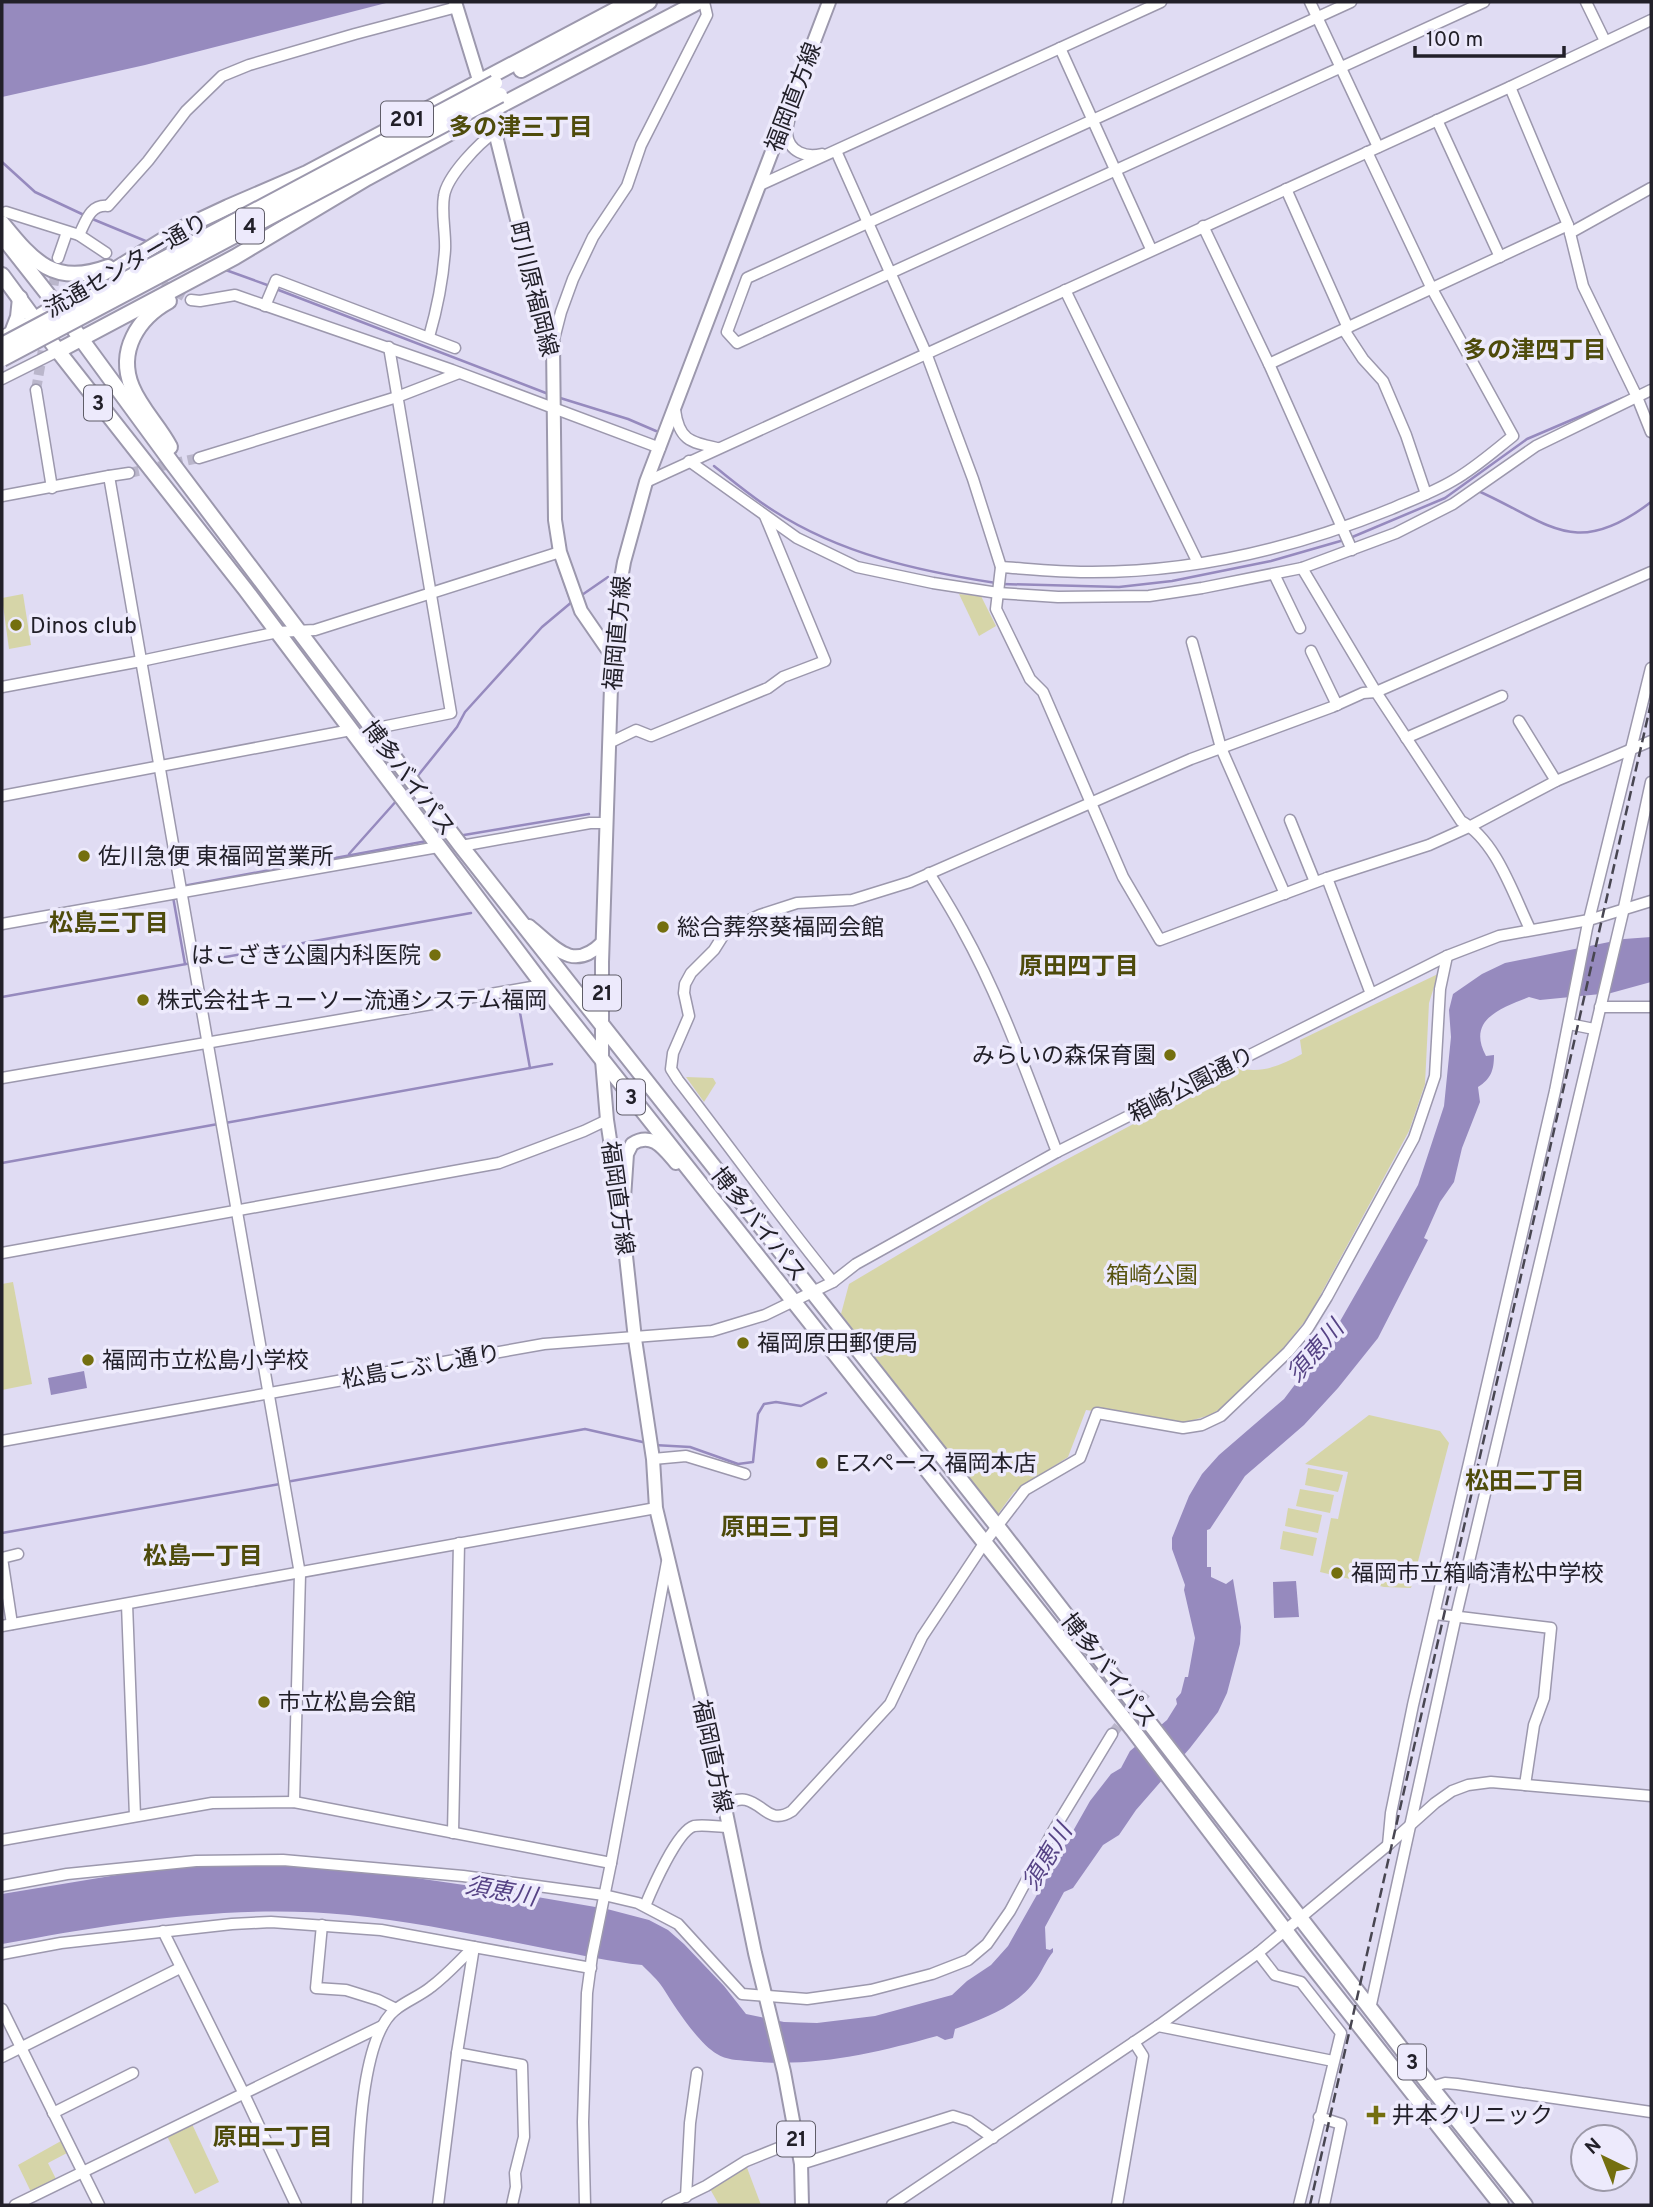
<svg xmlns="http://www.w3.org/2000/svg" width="1653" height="2207" font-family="Overpass,'Noto Sans JP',sans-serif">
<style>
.green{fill:#d6d5a8}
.water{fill:#968abe}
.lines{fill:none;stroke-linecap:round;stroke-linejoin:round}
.stream{stroke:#968abe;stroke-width:2.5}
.minor-tunnel{stroke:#bab6cb;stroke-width:10;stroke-dasharray:10 5;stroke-linecap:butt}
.minor-casing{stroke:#9c98ad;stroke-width:13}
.major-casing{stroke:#9c98ad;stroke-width:16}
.highway-casing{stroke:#9c98ad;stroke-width:18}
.minor{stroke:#fff;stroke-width:10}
.major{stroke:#fff;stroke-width:12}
.highway{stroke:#fff;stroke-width:14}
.rail{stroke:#484651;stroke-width:2.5;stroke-dasharray:10 5;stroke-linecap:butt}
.highway-bridge-casing{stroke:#9c98ad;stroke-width:18;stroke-linecap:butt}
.highway-bridge{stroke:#fff;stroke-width:14}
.poi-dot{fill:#746f0f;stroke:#edeafc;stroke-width:2.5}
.labels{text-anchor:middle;stroke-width:7;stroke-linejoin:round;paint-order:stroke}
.shield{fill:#edeafc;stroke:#5f5d68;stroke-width:2}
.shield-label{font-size:21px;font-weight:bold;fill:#222029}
.street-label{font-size:23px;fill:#222029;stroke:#edeafc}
.poi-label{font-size:23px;fill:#222029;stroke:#edeafc;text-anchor:start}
.park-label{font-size:23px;fill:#57530f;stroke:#edeafc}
.neighbourhood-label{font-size:24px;font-weight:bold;fill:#4e4b0b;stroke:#edeafc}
.water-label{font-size:24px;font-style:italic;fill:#564385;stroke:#edeafc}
</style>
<rect width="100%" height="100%" fill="#e0dcf3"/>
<g class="green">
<polygon points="23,594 31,645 9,649 2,598"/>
<polygon points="959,594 981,596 996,626 979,636"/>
<path d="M1438 974 1429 1003 1425 1084 1409 1131 1309 1316 1276 1357 1222 1408 1210 1415 1180 1424 1086 1410 1068 1457 1014 1492 998 1514 841 1314 849 1284 992 1199 1239 1068C1262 1074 1281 1065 1302 1054L1300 1040Z"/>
<polygon points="686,1077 713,1078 716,1083 704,1102"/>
<polygon points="13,1282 32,1384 2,1390 2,1284"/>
<polygon points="1369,1415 1440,1431 1449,1443 1411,1588 1384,1587 1320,1572 1331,1518 1338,1519 1348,1472 1305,1464"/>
<polygon points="1308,1468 1343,1475 1338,1492 1305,1485"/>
<polygon points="1300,1489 1334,1495 1330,1513 1296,1506"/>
<polygon points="1288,1508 1322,1515 1318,1533 1285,1526"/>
<polygon points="1283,1531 1317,1538 1313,1556 1280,1549"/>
<polygon points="192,2124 219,2182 195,2194 167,2136"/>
<polygon points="61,2141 67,2153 48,2163 56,2179 31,2192 18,2165"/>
<polygon points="746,2165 761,2205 719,2205 709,2187"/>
</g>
<g class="water">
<polygon points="2,2 390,2 145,65 2,97"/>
<path d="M1651 937V982L1611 993 1540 1000 1529 997C1502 1008 1466 1019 1486 1056L1494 1055C1494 1070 1491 1079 1478 1087L1480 1102 1462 1148 1454 1182 1440 1202 1424 1238 1428 1240 1378 1338 1338 1388 1304 1425 1245 1476 1210 1529 1207 1530V1567H1211V1577L1226 1584 1233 1579 1241 1627 1240 1644 1227 1693 1218 1712 1190 1748 1136 1810 1119 1835 1103 1845 1073 1888 1064 1892 1045 1927 1046 1949 1050 1950 1053 1948V1952C1047 1959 1044 1967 1039 1975 1020 2006 987 2017 955 2029L953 2038 945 2040 937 2036C876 2053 812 2068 748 2061 738 2060 726 2060 717 2054 698 2043 675 2007 663 1988 658 1980 649 1972 642 1965 611 1962 583 1955 553 1950 486 1937 418 1922 349 1915 233 1903 116 1923 2 1944V1894L159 1868 260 1863 354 1869 485 1888 607 1909 649 1920 668 1930 684 1944 724 1986 746 2014 784 2022 817 2023 875 2016 952 1995 967 1981 991 1965 1008 1946 1090 1801 1111 1774 1121 1768 1130 1751 1167 1720 1177 1704 1176 1699 1181 1693 1185 1677H1188L1195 1638 1184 1590 1185 1585 1172 1549V1538L1189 1496 1202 1474 1219 1455 1284 1399 1331 1337 1418 1185 1444 1106 1451 1037 1449 1010 1453 994 1482 974 1505 963 1624 939Z"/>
<polygon points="84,1371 87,1388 51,1395 48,1378"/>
<polygon points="1296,1581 1299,1617 1274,1618 1273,1582"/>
</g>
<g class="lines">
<g class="stream">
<polyline points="2,162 35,192 84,215"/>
<polyline points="90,218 148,242"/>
<polyline points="223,269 270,286"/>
<polyline points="276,289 551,395"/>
<polyline points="557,397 628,419 656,431"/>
<path d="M714 466C733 481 753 498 774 511 841 554 918 571 996 583"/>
<path d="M1476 490C1549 522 1574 561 1651 502"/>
<polyline points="551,531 553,549"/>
<polyline points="1350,538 1445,498 1527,439 1623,398"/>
<polyline points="558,565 571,602"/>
<polyline points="1002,584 1119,587 1172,581 1271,561 1344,540"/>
<polyline points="579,597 608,577"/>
<polyline points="416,778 457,727 465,712 542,627 573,601"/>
<polyline points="458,836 589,814"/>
<polyline points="349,854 398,799"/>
<polyline points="183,886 427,841"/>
<polyline points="173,897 185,964"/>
<polyline points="517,996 530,1068"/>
<polyline points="2,997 471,913"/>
<polyline points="225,1123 552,1064"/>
<polyline points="2,1163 218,1124"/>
<polyline points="654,1445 690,1447 738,1464 753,1462 758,1414 764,1404 776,1402 801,1406 826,1393"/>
<polyline points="286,1482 585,1429 647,1443"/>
<polyline points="2,1533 280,1484"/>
</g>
<g class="minor-tunnel">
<polyline points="149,277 191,300"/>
<polyline points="51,300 58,258"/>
<polyline points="36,390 46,332"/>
<polyline points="129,473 199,458"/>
<polyline points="1112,1734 1146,1693"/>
</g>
<g class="minor-casing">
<g id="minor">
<polyline points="1310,2 1378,147"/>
<polyline points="1351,2 747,278 727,332 737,343 1484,2"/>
<polyline points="1586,2 1605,41"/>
<polyline points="1060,48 1151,249"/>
<polyline points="1510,87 1568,225 1583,286 1637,397 1651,432"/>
<path d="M791 112C790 118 787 127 787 134 789 152 806 158 822 154"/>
<polyline points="1437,120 1500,257"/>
<polyline points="836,151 926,353 973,479 1001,567 996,609 1030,679 1043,692 1123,877 1160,940 1327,878 1429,845 1471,826 1556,781 1651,741"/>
<polyline points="760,185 1161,2"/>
<polyline points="1286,189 1348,328"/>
<polyline points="6,212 79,235 106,253"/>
<polyline points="1203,226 1269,364 1352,550"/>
<polyline points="1570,233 1651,188"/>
<path d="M79 235C86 221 90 204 108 206L148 161 186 111 222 76 249 65 355 34 457 7"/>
<polyline points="58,258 67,232"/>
<polyline points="1065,290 1198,563"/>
<polyline points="191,300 200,301 235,295 452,370 660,448"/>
<polyline points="265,306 276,280 455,348"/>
<polyline points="1344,330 1363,359 1383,381 1406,435 1426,494"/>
<polyline points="2,336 35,319"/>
<path d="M429 337C437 309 443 279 445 250 446 233 441 213 444 196 447 176 479 143 495 132"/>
<polyline points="553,343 561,312 573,279 593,237 627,186 641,145 707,15 704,2"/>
<polyline points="1269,364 1568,225"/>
<polyline points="2,379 58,351"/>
<polyline points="36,390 52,488"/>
<path d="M675 410C679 440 690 442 717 448"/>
<polyline points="199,458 397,397 459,373"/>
<polyline points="689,461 797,538 857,567 933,583 998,593 1058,597 1149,596 1202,588 1302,568 1396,533 1453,504 1536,446 1651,390"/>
<polyline points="109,476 129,473"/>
<polyline points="646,482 1510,87 1651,20"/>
<polyline points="2,496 109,476 300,1574 294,1802"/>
<path d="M1001 567C1030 569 1058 572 1086 572 1190 573 1295 548 1391 509 1412 500 1434 492 1454 480 1475 468 1494 451 1513 436L1432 289 1367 152"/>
<path d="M1302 568 1376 692 1461 821C1496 840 1513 894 1530 929"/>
<polyline points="1274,574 1300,628"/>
<polyline points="1192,642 1221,748 1285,894"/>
<polyline points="1311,651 1337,705"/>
<polyline points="2,687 141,661 278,632 315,630 560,552"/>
<polyline points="1519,721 1556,781"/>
<polyline points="372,729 451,713 389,347"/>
<polyline points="1406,738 1502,696"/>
<polyline points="609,743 636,730 651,736 768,688 783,677 825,661 765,516"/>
<polyline points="2,796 351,730"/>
<polyline points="1290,820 1315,882"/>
<polyline points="461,846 590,823 606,823"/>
<path d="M929 873C940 891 952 910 962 929 1001 999 1028 1077 1057 1152"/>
<polyline points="1327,878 1371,994"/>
<polyline points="2,924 438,847"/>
<polyline points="1600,1007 1651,1007"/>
<polyline points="1569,1024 1594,1029"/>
<polyline points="2,1078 543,985"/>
<polyline points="2,1253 499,1163 584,1131 607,1120"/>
<path d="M833 1282C779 1216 730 1147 678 1080L671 1069 673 1053 689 1016 684 993 685 984 691 973 714 950 726 931 760 915 797 903 852 900 910 882 1191 759 1332 707 1363 693 1376 692 1651 572"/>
<polyline points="2,1441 544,1344 712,1331 765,1315 833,1282 856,1264 1057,1152 1447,956 1499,936 1589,920 1651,901"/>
<polyline points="653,1459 686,1456 745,1474"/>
<polyline points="127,1604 135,1816"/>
<polyline points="1435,1614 1551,1628 1544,1698 1534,1725 1525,1785"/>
<polyline points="12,1624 2,1558 18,1554"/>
<polyline points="2,1626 656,1508"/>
<path d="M723 1804C730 1802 738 1798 746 1800 765 1805 770 1825 792 1811L890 1704 922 1637 985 1542 1025 1490 1080 1458 1097 1413 1183 1428 1202 1425 1221 1416 1288 1352 1308 1328 1327 1297 1414 1138 1435 1076 1440 989 1447 956"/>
<polyline points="453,1833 459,1543"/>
<polyline points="2,1840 212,1803 294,1802 611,1863"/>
<polyline points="1388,1845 1391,1813 1413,1705 1555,1091 1587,928 1651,668"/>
<polyline points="2,1886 67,1874 196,1861 283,1860 463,1876 604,1895 638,1903 678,1924 742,1994 807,1999 871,1990 932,1974 968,1960 987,1944 1010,1911 1052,1833 1112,1734"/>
<path d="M645 1906C652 1889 677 1831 694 1826 704 1824 718 1827 728 1827"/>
<polyline points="322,1925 316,1988 346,1990 378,2000 396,2009"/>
<polyline points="163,1931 244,2094 296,2205"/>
<polyline points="1258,1953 1275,1975 1301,1982 1341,2033 1299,2205"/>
<polyline points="2,1954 61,1943 232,1924 271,1922 381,1930 474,1947 457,2053 438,2205"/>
<polyline points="2,2009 99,2205"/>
<polyline points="1370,2009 1456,1616 1623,912 1651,782"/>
<polyline points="1158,2026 1333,2061"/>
<polyline points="457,2053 522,2065 524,2137 515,2173 516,2187 512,2205"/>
<polyline points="2,2057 180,1968"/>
<polyline points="1431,2087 1445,2083 1457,2084 1651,2112"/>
<polyline points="53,2113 133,2073"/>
<polyline points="1319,2117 1341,2124 1324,2205"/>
<polyline points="801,2164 953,2116 969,2121 993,2138"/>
<polyline points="686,2197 690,2123 697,2073"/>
<polyline points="15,2205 382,2026"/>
<path d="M357 2205C358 2160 359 2039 395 2010 406 2001 420 1996 431 1987 447 1975 460 1960 474 1947L591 1968"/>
<polyline points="585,2205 583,2122 587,1993 592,1956 611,1863 667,1562"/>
<polyline points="667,2205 706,2186 746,2161 796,2141"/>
<polyline points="892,2205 1158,2026 1258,1953 1388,1845 1435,1803 1452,1791 1468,1785 1491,1782 1651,1796"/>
<polyline points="1117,2205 1143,2056 1134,2042"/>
</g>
</g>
<g class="major-casing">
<g id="major">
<polyline points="455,2 495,132 537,299 553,343 555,520 560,552 581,611 612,656"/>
<path d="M529 926C554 946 572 973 602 943"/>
<path d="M624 1198 627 1154 632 1144C652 1131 664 1149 676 1163"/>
<polyline points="802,2205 801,2164 784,2072 755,1953 709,1730 656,1508 653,1459 635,1339 622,1219 607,1120 602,1060 602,962 612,656 618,596 624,562 646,482 829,2"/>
</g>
</g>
<g class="highway-casing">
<g id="highway">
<polyline points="521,70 649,2"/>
<path d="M2 223C33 261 54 287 108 267"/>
<polyline points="2,236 57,306 172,463 461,846 997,1526 1431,2087 1525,2205"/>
<polyline points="2,275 58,351 245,589 543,985 1133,1730 1307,1959 1501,2205"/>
<path d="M169 301C138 318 117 351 132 387 141 409 159 426 170 447"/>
<polyline points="35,319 181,229 228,207 307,173 630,2"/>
<polyline points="13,330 18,317 20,298"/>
<polyline points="58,351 235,257 367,178 488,112 698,2"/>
</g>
</g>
<use href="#minor" class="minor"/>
<use href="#major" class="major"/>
<use href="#highway" class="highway"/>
<polyline class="rail" points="1310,2205 1651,703"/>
<g class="highway-bridge-casing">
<g id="highway-bridge">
<polyline points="2,345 495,83"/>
<polyline points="2,359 500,95"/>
</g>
</g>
<use href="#highway-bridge" class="highway-bridge"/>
</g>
<g class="poi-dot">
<circle cx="16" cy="625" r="7"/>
<circle cx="84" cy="856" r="7"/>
<circle cx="663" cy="927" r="7"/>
<circle cx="435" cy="955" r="7"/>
<circle cx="143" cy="1000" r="7"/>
<circle cx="1170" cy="1055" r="7"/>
<circle cx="743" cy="1343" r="7"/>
<circle cx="88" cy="1360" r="7"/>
<circle cx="822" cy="1463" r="7"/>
<circle cx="1337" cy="1573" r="7"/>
<circle cx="264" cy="1702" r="7"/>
<path d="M1372.5 2104.5h7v7h7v7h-7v7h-7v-7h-7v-7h7z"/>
</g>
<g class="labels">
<g class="shield">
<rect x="381" y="101.5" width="52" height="35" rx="5"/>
<rect x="236" y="208.5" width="28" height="35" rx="5"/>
<rect x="84" y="385.5" width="28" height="35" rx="5"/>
<rect x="583" y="975.5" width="38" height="35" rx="5"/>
<rect x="617" y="1079.5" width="28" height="35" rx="5"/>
<rect x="1398" y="2044.5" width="28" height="35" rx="5"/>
<rect x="777" y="2121.5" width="38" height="35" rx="5"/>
</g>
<g class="shield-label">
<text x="407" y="126">201</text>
<text x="250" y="233">4</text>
<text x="98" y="410">3</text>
<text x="602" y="1000">21</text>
<text x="631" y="1104">3</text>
<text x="1412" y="2069">3</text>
<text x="796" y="2146">21</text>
</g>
<g class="street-label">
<text transform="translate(793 97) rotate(-69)" y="8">福岡直方線</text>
<text transform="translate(126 265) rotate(-30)" y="8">流通センター通り</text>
<text transform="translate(534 289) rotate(76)" y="8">町川原福岡線</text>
<text transform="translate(617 633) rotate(-85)" y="8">福岡直方線</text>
<text transform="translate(409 778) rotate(53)" y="8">博多バイパス</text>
<text transform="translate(1191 1084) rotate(-27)" y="8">箱崎公園通り</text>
<text transform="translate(618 1198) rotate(82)" y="8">福岡直方線</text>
<text transform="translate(759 1224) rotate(52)" y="8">博多バイパス</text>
<text transform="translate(421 1366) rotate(-10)" y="8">松島こぶし通り</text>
<text transform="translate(1109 1670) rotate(52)" y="8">博多バイパス</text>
<text transform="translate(713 1756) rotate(78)" y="8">福岡直方線</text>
</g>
<g class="poi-label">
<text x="30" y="633">Dinos club</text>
<text x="98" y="864">佐川急便 東福岡営業所</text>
<text x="677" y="935">総合葬祭葵福岡会館</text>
<text x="421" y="963" text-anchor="end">はこざき公園内科医院</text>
<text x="157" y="1008">株式会社キューソー流通システム福岡</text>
<text x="1156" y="1063" text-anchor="end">みらいの森保育園</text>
<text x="757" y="1351">福岡原田郵便局</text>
<text x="102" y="1368">福岡市立松島小学校</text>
<text x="836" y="1471">Eスペース 福岡本店</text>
<text x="1351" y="1581">福岡市立箱崎清松中学校</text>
<text x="278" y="1710">市立松島会館</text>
<text x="1392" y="2123">井本クリニック</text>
</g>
<g class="park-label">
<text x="1152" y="1283">箱崎公園</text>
</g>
<g class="neighbourhood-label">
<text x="521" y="135">多の津三丁目</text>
<text x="1535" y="358">多の津四丁目</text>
<text x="109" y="931">松島三丁目</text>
<text x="1079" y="974">原田四丁目</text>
<text x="1525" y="1489">松田二丁目</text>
<text x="781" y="1535">原田三丁目</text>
<text x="203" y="1564">松島一丁目</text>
<text x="273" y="2145">原田二丁目</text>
</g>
<g class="water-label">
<text transform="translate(1315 1351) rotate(-49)" y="8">須恵川</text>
<text transform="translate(1047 1857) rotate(-59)" y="8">須恵川</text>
<text transform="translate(501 1891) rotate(10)" y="8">須恵川</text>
</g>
</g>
<rect width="1653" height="2207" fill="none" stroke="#222029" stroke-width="7"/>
<g transform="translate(1604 2158) rotate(317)"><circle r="33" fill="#edeafc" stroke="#9c99a8" stroke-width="2"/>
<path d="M0-5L12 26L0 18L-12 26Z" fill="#746f0f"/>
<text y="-10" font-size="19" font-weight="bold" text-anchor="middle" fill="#222029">N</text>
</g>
<path d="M1415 46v10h149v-10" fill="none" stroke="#222029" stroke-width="3.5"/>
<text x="1426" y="46" font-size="21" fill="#222029" stroke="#edeafc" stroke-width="5" paint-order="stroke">100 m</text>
</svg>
